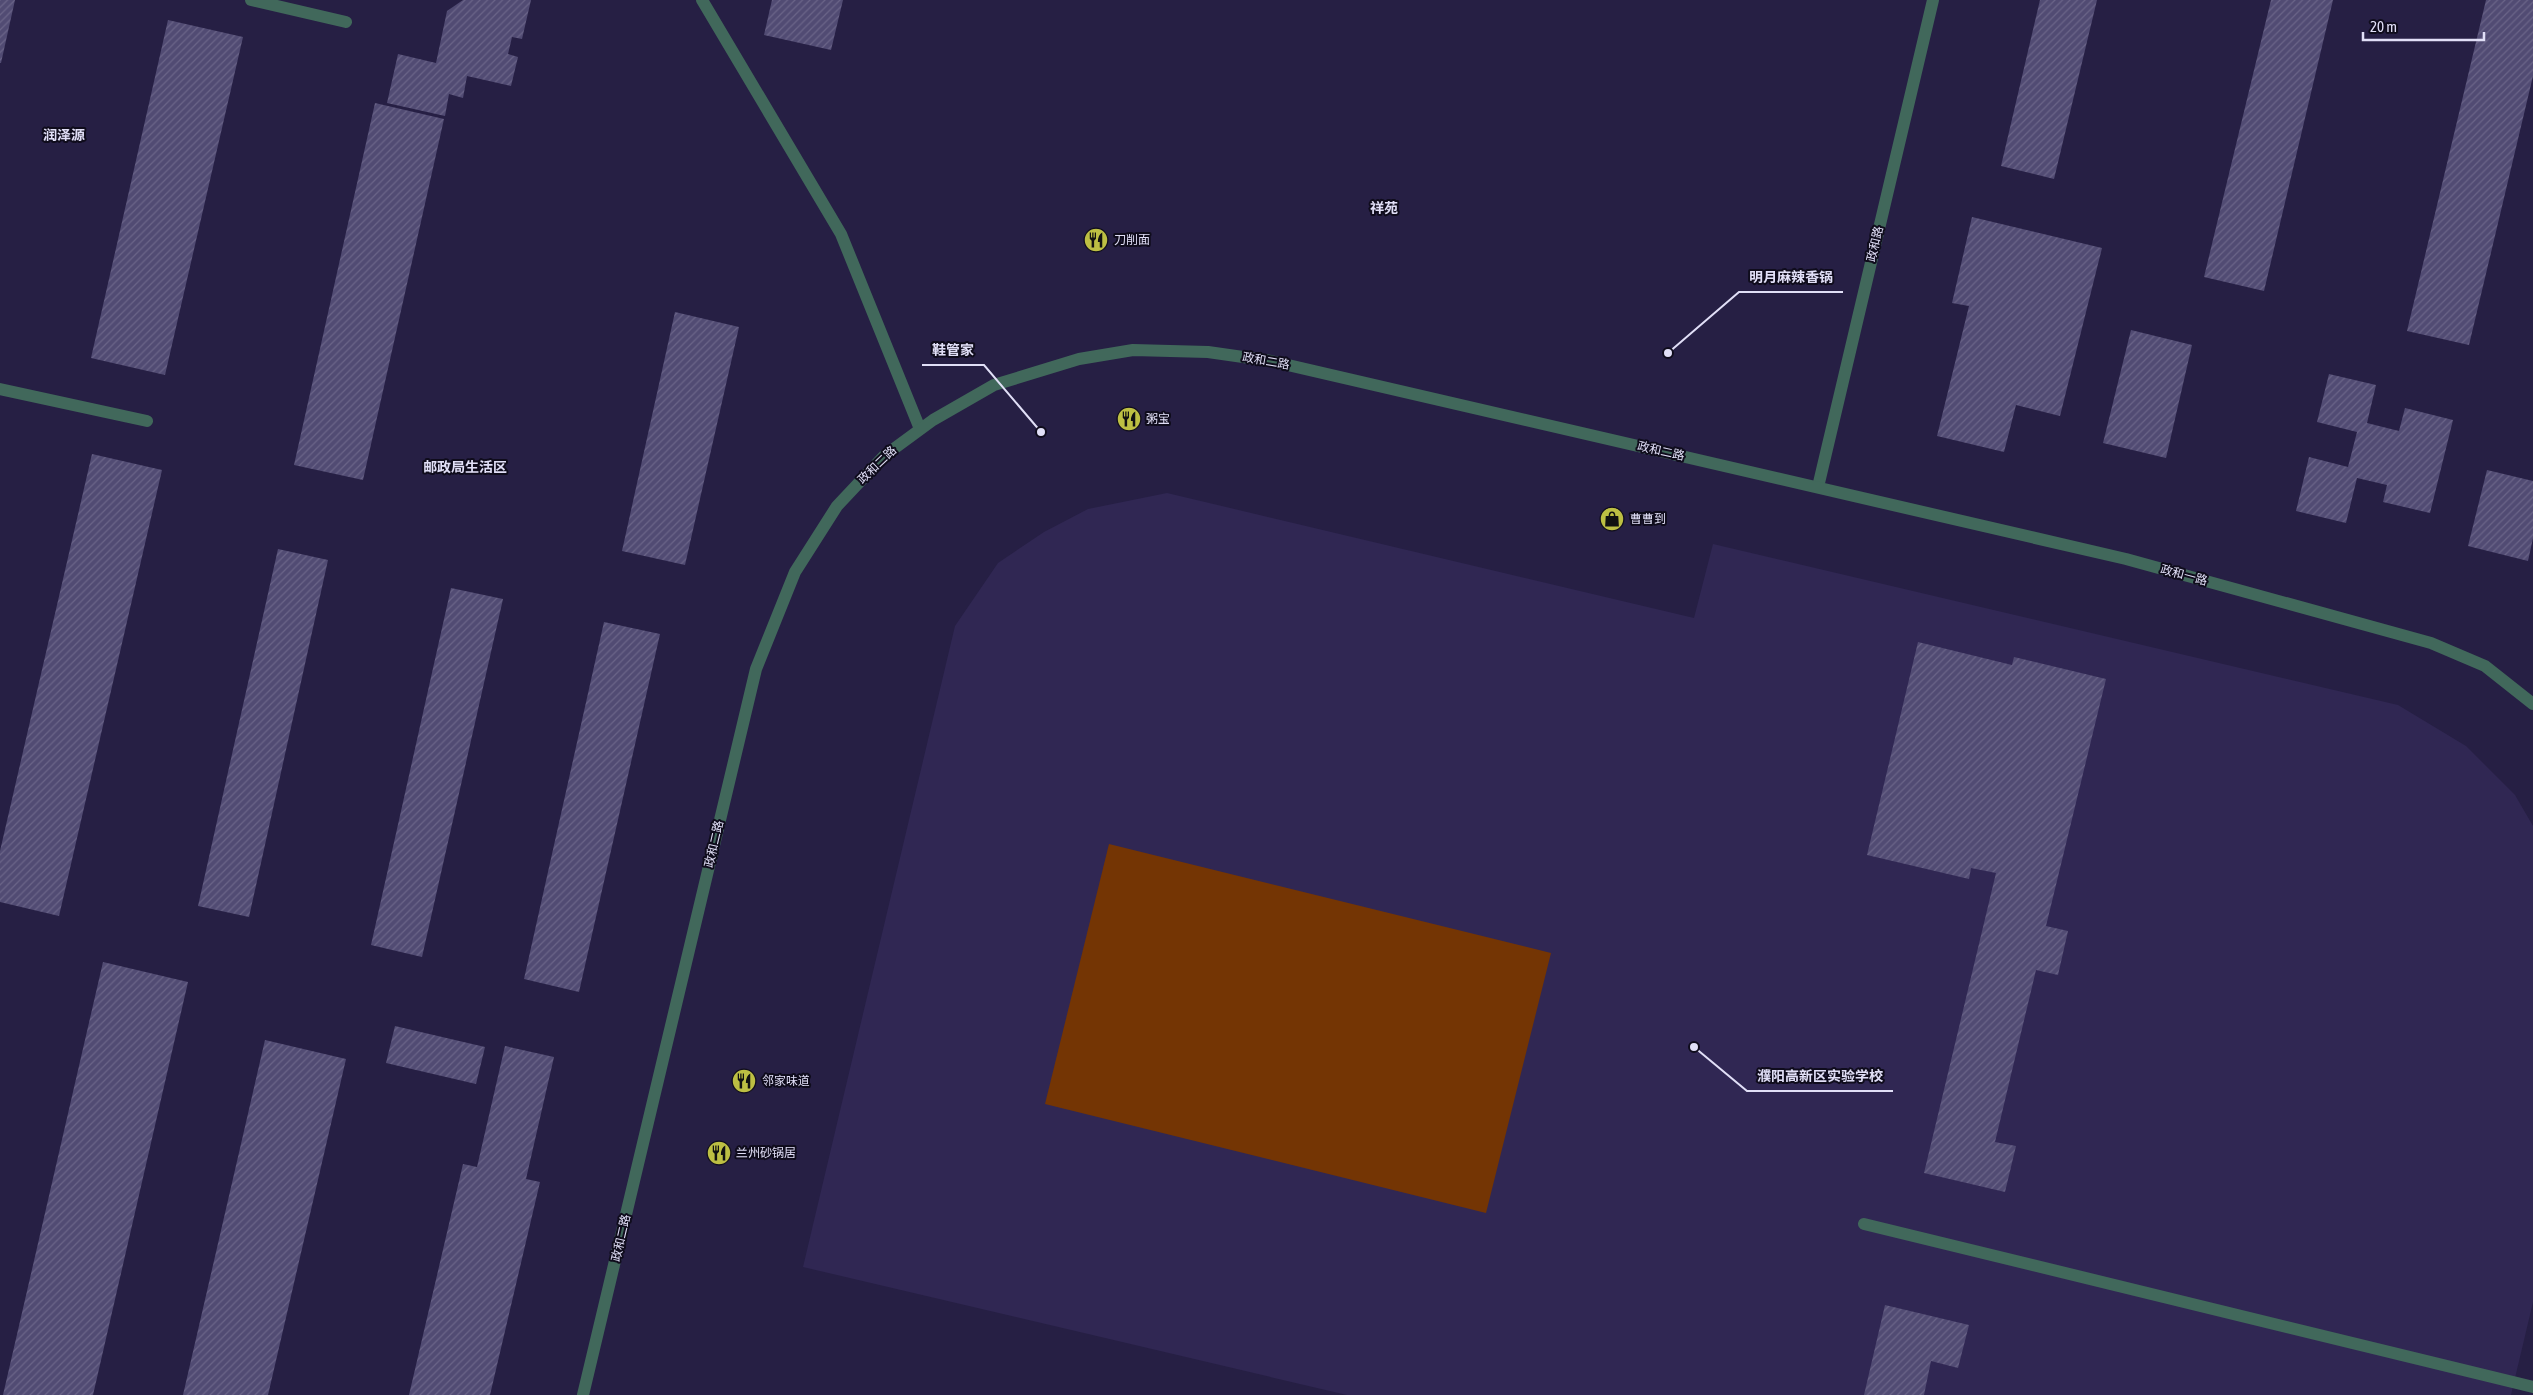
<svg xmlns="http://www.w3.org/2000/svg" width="2533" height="1395" font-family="'Asap Condensed','Noto Sans SC',sans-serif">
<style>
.built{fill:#302753}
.grass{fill:#743504}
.building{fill:url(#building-hatch)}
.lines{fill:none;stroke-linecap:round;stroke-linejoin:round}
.minor{stroke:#41685b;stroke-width:12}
.labels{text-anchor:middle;stroke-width:4;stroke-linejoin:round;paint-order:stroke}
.poi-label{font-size:12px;fill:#e1dff7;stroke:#0f0c1c;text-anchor:start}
.street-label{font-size:12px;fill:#e1dff7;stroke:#0f0c1c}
.neighbourhood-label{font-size:14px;font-weight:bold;fill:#e1dff7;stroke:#0f0c1c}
.leader{fill:none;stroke:#e1dff7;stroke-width:2}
.callout-dot{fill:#e1dff7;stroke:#0f0c1c;stroke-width:2}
.callout-label{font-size:14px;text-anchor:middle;font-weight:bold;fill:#e1dff7;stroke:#0f0c1c;stroke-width:4;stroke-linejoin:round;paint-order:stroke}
</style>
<defs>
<pattern id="building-hatch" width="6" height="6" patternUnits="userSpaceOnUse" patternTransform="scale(1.25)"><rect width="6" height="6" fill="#514b73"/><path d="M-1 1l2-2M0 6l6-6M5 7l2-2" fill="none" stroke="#6a6488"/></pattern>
</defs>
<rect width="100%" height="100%" fill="#261f44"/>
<polygon class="built" points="1167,493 1694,618 1713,544 2398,705 2466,746 2515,795 2533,826 2533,1302 2511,1395 1347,1395 803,1267 955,626 998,563 1044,532 1088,509"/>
<polygon class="grass" points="1109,844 1551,953 1486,1213 1045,1104"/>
<g class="building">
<polygon points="0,0 15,0 1,63 0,63"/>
<polygon points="463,0 531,0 522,39 512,37 508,54 518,57 511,86 467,76 463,98 449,94 445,116 387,103 398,54 436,63 447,11"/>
<polygon points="772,0 843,0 831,50 764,35"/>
<polygon points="2040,0 2097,0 2054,179 2001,166"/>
<polygon points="2271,0 2333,0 2264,291 2204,277"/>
<polygon points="2486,0 2533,0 2533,76 2469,345 2407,331"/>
<polygon points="168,20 243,37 165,375 91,358"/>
<polygon points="375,103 444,119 363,480 294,465"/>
<polygon points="1972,217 2102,248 2060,416 2016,405 2004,452 1937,436 1969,306 1952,303"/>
<polygon points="675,312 739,327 685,565 622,551"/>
<polygon points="2131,330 2192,345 2166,458 2103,443"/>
<polygon points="2329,374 2376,385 2367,423 2399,431 2405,408 2453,420 2430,513 2383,502 2387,485 2357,478 2346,523 2296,511 2309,457 2348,467 2357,432 2317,422"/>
<polygon points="92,454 162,470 59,916 0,902 0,851"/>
<polygon points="2487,470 2533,481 2533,538 2528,561 2468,546"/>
<polygon points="278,549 328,560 249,917 198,906"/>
<polygon points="451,588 503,599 422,957 371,945"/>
<polygon points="604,622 660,634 579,992 524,979"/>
<polygon points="1918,642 2012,665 2014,657 2106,679 2046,926 2068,931 2058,975 2036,970 1995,1142 2016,1146 2005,1192 1924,1173 1996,873 1971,868 1969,879 1867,855"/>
<polygon points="103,962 188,982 93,1395 3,1395"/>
<polygon points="395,1026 485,1047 476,1084 386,1063"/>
<polygon points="265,1040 346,1059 268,1395 183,1395"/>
<polygon points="505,1046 554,1057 526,1179 540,1182 490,1395 409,1395 463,1164 477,1167"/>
<polygon points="1885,1305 1969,1325 1958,1368 1931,1361 1924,1395 1864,1395"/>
</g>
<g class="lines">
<g class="minor">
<polyline points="251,0 346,22"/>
<polyline points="702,0 841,234 920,429"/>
<polyline points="0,389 147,421"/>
<polyline points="1818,487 1933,0"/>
<polyline points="1864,1224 2533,1387"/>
<polyline points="583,1395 756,669 795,572 837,506 884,456 933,420 994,385 1079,359 1133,350 1208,352 1271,361 2126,559 2431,643 2485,666 2533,704"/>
</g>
</g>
<defs>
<g id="restaurant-disc" transform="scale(1.25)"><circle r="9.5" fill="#bdbf43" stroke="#0f0c1c"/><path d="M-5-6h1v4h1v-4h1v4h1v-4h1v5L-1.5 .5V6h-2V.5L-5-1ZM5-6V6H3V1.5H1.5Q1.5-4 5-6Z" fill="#111"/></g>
<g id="shop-disc" transform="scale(1.25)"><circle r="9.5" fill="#bdbf43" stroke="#0f0c1c"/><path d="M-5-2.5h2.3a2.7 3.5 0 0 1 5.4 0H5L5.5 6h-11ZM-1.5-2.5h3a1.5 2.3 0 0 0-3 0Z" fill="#111"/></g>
</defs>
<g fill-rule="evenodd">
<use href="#restaurant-disc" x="1096" y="240"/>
<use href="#restaurant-disc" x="1129" y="419"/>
<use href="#shop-disc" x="1612" y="519"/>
<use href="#restaurant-disc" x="744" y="1081"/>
<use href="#restaurant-disc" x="719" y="1153"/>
</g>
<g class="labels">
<g class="poi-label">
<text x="1114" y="244">刀削面</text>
<text x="1146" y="423">粥宝</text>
<text x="1630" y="523">曹曹到</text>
<text x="762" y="1085">邻家味道</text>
<text x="736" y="1157">兰州砂锅居</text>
</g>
<g class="street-label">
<text transform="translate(1875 244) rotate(-77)" y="4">政和路</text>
<text transform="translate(1266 361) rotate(10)" y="4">政和二路</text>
<text transform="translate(1661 451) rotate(13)" y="4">政和二路</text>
<text transform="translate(877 465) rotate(-44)" y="4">政和二路</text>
<text transform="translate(2184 575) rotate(15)" y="4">政和一路</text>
<text transform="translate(714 844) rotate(-77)" y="4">政和二路</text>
<text transform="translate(621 1238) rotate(-77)" y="4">政和二路</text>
</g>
<g class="neighbourhood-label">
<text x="64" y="140">润泽源</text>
<text x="1384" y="213">祥苑</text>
<text x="465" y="472">邮政局生活区</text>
</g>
</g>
<path class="leader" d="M1668 353L1739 292H1843M1041 432L984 365H922M1694 1047L1747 1091H1893"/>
<g class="callout-dot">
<circle cx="1668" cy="353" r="5"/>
<circle cx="1041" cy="432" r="5"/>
<circle cx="1694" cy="1047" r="5"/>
</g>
<g class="callout-label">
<text x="1791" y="282">明月麻辣香锅</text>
<text x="953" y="355">鞋管家</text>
<text x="1820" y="1081">濮阳高新区实验学校</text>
</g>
<path d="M2363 32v8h121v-8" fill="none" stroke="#e1dff7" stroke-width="2.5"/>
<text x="2370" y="32" font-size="15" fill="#e1dff7" stroke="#0f0c1c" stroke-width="4" paint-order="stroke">20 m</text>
</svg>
